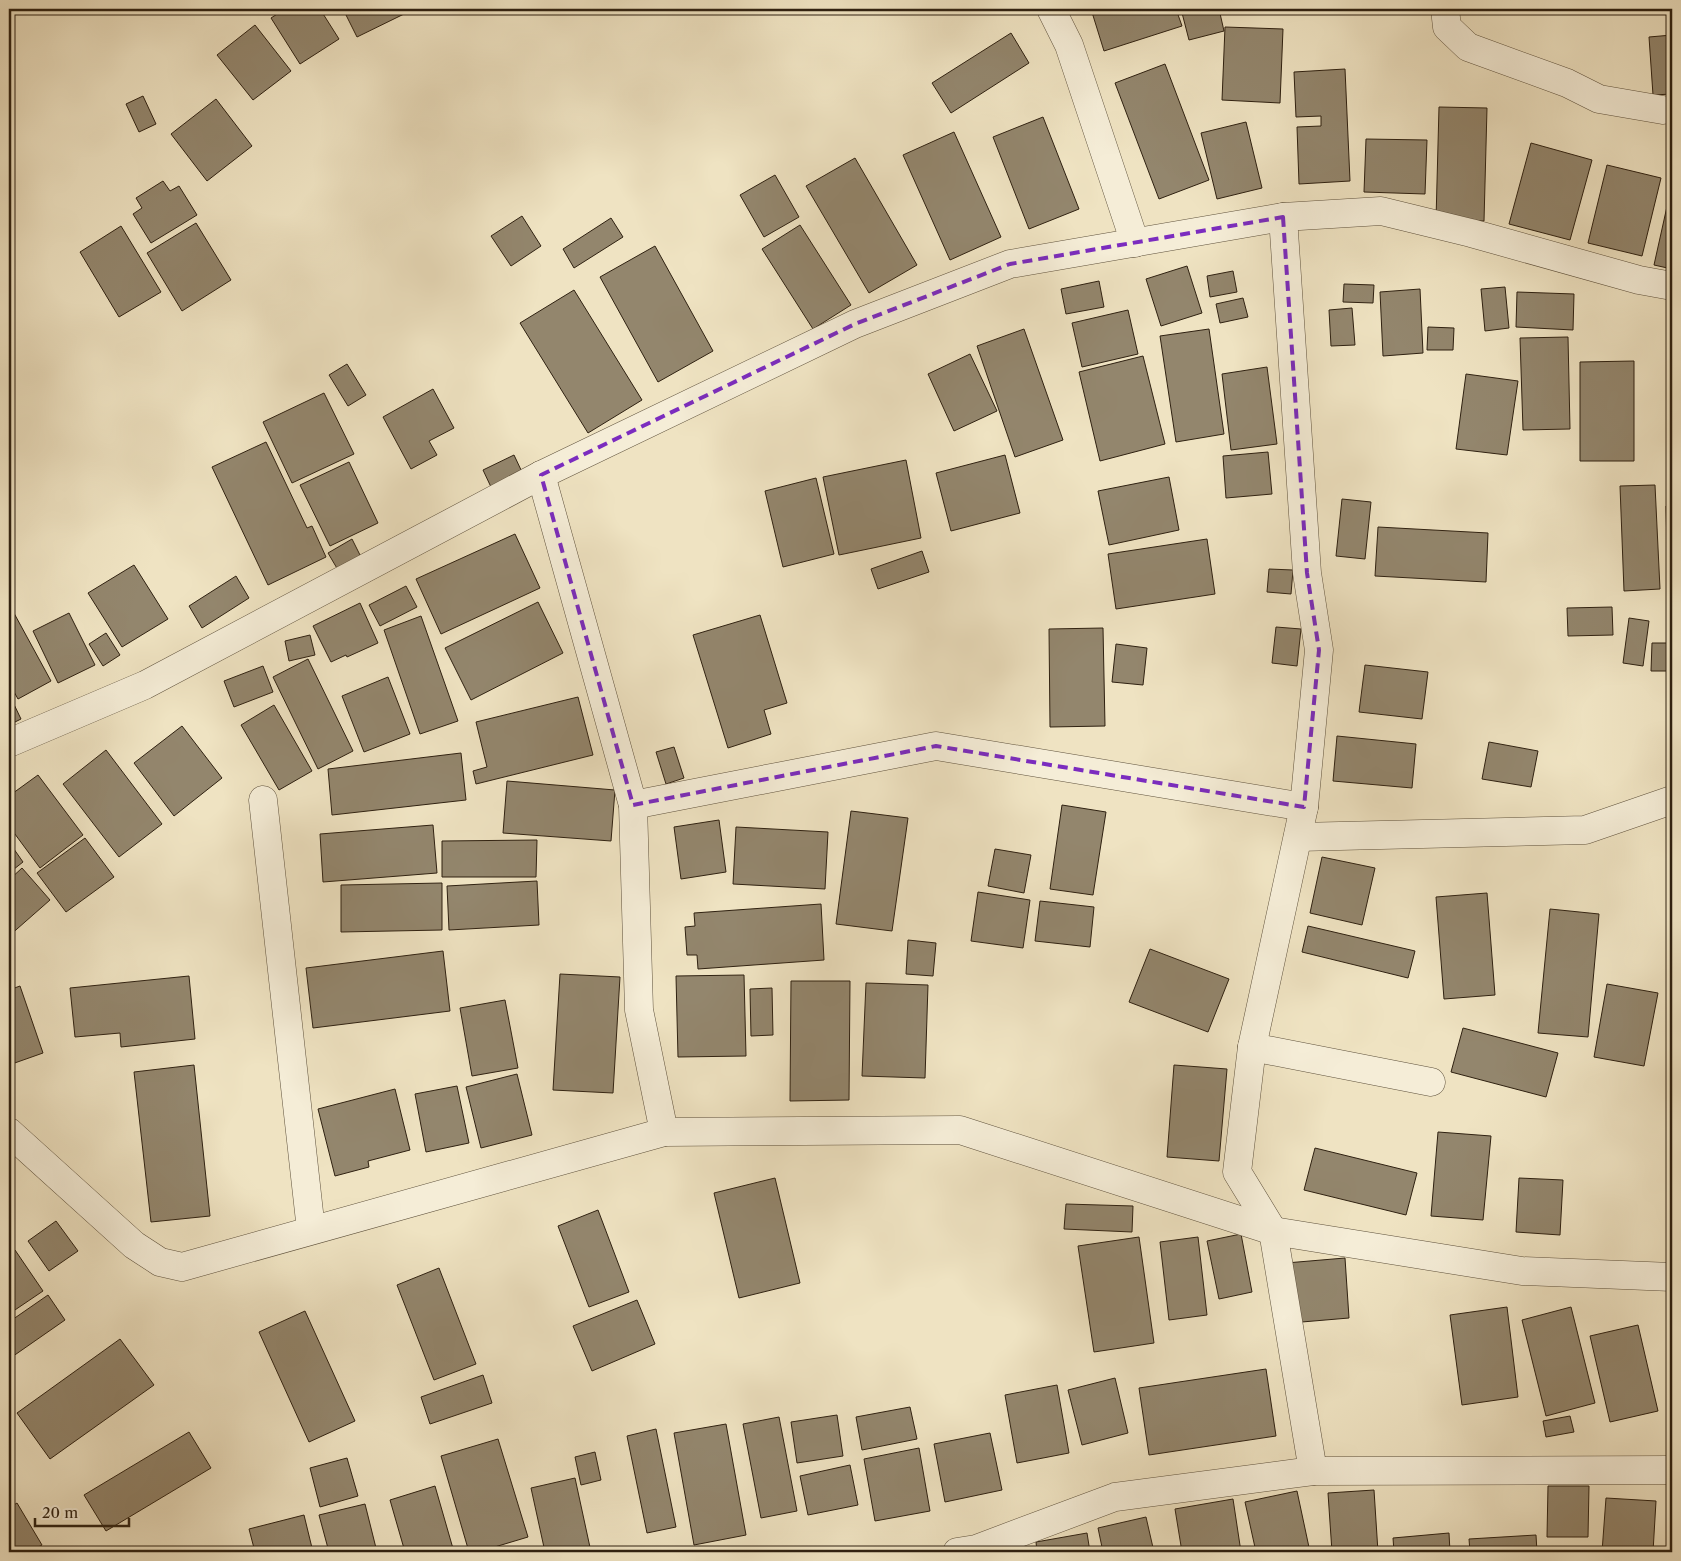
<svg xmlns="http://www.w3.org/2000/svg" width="1681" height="1561" font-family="'Libre Caslon Text',serif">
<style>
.building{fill:#93866d;stroke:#2f2111}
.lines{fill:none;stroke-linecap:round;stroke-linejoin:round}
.minor-casing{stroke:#5f523d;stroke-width:29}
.minor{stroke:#f5edd7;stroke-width:28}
.marked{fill:none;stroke:#7b2cbf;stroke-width:4;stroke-dasharray:10 6;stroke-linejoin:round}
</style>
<rect width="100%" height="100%" fill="#efe3c2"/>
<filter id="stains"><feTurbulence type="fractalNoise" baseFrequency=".004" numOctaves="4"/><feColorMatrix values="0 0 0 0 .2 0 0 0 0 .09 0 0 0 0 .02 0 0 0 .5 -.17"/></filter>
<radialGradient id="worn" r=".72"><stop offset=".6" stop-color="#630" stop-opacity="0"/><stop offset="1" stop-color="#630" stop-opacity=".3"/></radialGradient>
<g class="building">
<polygon points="285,9 320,9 339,39 300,64 271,18"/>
<polygon points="343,9 401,9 404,14 357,37"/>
<polygon points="1091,9 1176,9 1182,26 1104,51"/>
<polygon points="1181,9 1219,9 1224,31 1189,40"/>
<polygon points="255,25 291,71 253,100 217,55"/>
<polygon points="1225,27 1283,29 1280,103 1222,100"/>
<polygon points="1011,33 1029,63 951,113 932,83"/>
<polygon points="1672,35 1672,94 1653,95 1649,37"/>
<polygon points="1165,64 1209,180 1159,199 1115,83"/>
<polygon points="1345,69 1350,181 1299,184 1297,127 1321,126 1321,116 1296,117 1294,72"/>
<polygon points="143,96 156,124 139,132 126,104"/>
<polygon points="216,99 252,146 207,181 171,134"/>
<polygon points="1439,107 1487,108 1484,221 1436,220"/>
<polygon points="1043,117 1079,209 1029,229 993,137"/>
<polygon points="1246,122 1262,188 1217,199 1201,133"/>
<polygon points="954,132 1001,237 950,260 903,155"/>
<polygon points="1366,139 1427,140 1425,194 1364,192"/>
<polygon points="1531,143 1592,160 1570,240 1509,224"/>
<polygon points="855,158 917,265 869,293 806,186"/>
<polygon points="1607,165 1661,178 1642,256 1588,243"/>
<polygon points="775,175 799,217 764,237 740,195"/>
<polygon points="163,181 170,191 179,186 197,215 151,243 133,214 142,208 136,198"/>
<polygon points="1672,184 1672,269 1654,265"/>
<polygon points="522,216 541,246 511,266 491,236"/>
<polygon points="611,218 623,237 574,268 563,249"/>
<polygon points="196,223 231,280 182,311 147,253"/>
<polygon points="800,225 851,305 813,329 762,249"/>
<polygon points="121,226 161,292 119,317 80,252"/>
<polygon points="655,246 713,351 658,382 600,277"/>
<polygon points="1187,266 1202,313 1161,326 1146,279"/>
<polygon points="1233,271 1237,292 1210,297 1207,276"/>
<polygon points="1099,281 1104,307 1066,314 1061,289"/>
<polygon points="1344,284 1374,285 1373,303 1343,302"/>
<polygon points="1505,287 1509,328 1485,331 1481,289"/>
<polygon points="1420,289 1423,353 1383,356 1380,292"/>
<polygon points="574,290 642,400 588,433 520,323"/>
<polygon points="1517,292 1574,294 1573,330 1516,327"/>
<polygon points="1243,298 1248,317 1220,323 1216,304"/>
<polygon points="1352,308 1355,345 1331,346 1329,310"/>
<polygon points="1128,310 1138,354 1082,367 1072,323"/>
<polygon points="1428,327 1454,328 1453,350 1427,350"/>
<polygon points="1024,329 1063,440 1015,457 977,346"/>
<polygon points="1209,329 1224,434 1176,442 1160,336"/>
<polygon points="1568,337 1570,429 1523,430 1520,338"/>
<polygon points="1670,349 1672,349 1672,454"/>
<polygon points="970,354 997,411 954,431 928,374"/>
<polygon points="1143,356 1165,444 1100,461 1079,372"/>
<polygon points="1634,361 1634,461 1580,461 1580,362"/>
<polygon points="347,364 366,395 348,406 329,375"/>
<polygon points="1267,367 1277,444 1231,450 1222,374"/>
<polygon points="1466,374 1518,381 1507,455 1456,449"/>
<polygon points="433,389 454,428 429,441 437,455 411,469 383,417"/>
<polygon points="324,393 354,454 292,483 263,422"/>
<polygon points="266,442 307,528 312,526 326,557 268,585 212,467"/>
<polygon points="1268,452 1272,494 1226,498 1223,456"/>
<polygon points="514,455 522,472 491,487 483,470"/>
<polygon points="1005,455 1020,513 951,531 936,473"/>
<polygon points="906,460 921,538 839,555 823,477"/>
<polygon points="349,462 378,523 330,546 300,485"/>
<polygon points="1169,477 1179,530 1109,545 1098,491"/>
<polygon points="816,478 834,554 783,567 765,491"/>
<polygon points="1655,485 1660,589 1624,591 1620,486"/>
<polygon points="1342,499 1371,502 1365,559 1336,556"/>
<polygon points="1666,506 1672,506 1672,631 1669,631"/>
<polygon points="1378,527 1488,533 1486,582 1375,576"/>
<polygon points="515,534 540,588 441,634 416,579"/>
<polygon points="352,539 361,557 338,570 328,553"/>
<polygon points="1207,539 1215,594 1116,609 1108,554"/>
<polygon points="922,551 929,572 878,589 871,569"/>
<polygon points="134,565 168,619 122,647 88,593"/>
<polygon points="1269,569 1293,570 1291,594 1267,592"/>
<polygon points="236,576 249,598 202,628 189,606"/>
<polygon points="406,586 417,607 380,626 369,605"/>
<polygon points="538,602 563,653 471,700 445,648"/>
<polygon points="360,603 378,643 347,657 346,655 331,662 313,626"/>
<polygon points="9,604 51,681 18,699 9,683"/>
<polygon points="1612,607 1613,635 1568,636 1567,608"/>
<polygon points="69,613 95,665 58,683 33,631"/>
<polygon points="760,615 787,703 764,710 771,734 728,748 693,635"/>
<polygon points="421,616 458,721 420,734 384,630"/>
<polygon points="1629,618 1649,621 1643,666 1623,663"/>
<polygon points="1276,627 1301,629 1297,666 1272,663"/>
<polygon points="1103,628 1105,726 1050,727 1049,629"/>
<polygon points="106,633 120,655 103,666 89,644"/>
<polygon points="310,635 315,655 289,661 285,641"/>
<polygon points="1652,643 1672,643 1672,671 1651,671"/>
<polygon points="1116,644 1147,648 1143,685 1112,682"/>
<polygon points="308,659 353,751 318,769 273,677"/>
<polygon points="1365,665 1428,672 1422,719 1359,712"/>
<polygon points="263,666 273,692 234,707 224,681"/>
<polygon points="388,677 410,734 364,752 342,696"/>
<polygon points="9,694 21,719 9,725"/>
<polygon points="578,697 593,755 476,784 473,771 487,767 476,722"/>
<polygon points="274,705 312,771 279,790 241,725"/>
<polygon points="182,726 222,778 174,816 134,763"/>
<polygon points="1337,736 1416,744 1412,788 1333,781"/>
<polygon points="1489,742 1538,751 1531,787 1482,779"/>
<polygon points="674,747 684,778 666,784 656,752"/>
<polygon points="106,750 162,824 119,857 63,784"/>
<polygon points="461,753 466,800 332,815 328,769"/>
<polygon points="38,775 83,835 40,868 9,826 9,796"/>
<polygon points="507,781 615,790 611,841 503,833"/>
<polygon points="1062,805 1106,812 1093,895 1050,889"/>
<polygon points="851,811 908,818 892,931 836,924"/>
<polygon points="719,820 726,872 681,879 674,827"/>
<polygon points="433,825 437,873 323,882 320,834"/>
<polygon points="736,827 828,832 825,889 733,884"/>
<polygon points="85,838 114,877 66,912 37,873"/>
<polygon points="537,840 536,877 442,877 442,841"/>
<polygon points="9,842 23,862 9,873"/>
<polygon points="995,849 1031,855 1024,893 988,886"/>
<polygon points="1322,857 1375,868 1362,925 1310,913"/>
<polygon points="22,868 50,900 9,936 9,880"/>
<polygon points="537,881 539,925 449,930 447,886"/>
<polygon points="442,883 442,930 341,932 341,885"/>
<polygon points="978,892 1030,900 1023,948 971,941"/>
<polygon points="1487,893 1495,995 1444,999 1436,897"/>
<polygon points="1040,901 1094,907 1090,947 1035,941"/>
<polygon points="821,904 824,960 698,969 697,955 687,955 685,927 695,926 694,913"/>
<polygon points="1550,909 1599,914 1588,1037 1538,1033"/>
<polygon points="1308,926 1415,951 1408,978 1302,952"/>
<polygon points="908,940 936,943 933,976 906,974"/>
<polygon points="1150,949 1229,979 1208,1032 1129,1002"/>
<polygon points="443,951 450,1011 313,1028 306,968"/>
<polygon points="560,974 620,977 613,1093 553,1090"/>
<polygon points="744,975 746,1056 678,1057 676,976"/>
<polygon points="189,976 195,1039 121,1047 120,1033 75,1037 70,988"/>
<polygon points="791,981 850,981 849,1100 790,1101"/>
<polygon points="866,983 928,985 925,1078 862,1076"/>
<polygon points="1607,984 1658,993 1644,1066 1594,1057"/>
<polygon points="20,986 43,1053 9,1065 9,990"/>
<polygon points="772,988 773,1035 751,1036 750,989"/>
<polygon points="505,1000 518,1068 472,1076 460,1008"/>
<polygon points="1463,1028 1558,1053 1546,1097 1451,1072"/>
<polygon points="194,1065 210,1216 151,1222 134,1072"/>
<polygon points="1174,1065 1227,1069 1219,1161 1167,1157"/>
<polygon points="517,1074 532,1135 481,1148 466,1087"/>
<polygon points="457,1086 469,1143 426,1152 415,1094"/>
<polygon points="395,1089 410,1150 368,1161 369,1167 335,1176 318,1109"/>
<polygon points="1438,1132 1491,1136 1483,1220 1431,1216"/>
<polygon points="1315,1148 1417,1173 1406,1215 1304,1190"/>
<polygon points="775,1178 800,1283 739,1298 714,1193"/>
<polygon points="1519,1178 1563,1180 1560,1235 1516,1232"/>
<polygon points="1066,1204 1133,1206 1132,1232 1064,1229"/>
<polygon points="598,1210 629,1292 589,1307 558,1226"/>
<polygon points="56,1221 78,1251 49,1271 28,1241"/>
<polygon points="1241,1234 1252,1292 1219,1299 1207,1241"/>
<polygon points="1139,1237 1154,1343 1094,1352 1078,1246"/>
<polygon points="1198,1237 1207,1315 1169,1320 1160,1242"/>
<polygon points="15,1250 43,1291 9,1314 9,1255"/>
<polygon points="1345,1258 1349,1318 1290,1323 1286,1263"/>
<polygon points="439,1268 476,1364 434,1380 397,1285"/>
<polygon points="48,1295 65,1320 9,1359 9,1322"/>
<polygon points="637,1300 655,1344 592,1371 573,1326"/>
<polygon points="1507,1307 1518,1397 1462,1405 1450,1315"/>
<polygon points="1571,1307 1595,1403 1546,1416 1522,1320"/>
<polygon points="305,1311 355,1421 309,1442 259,1332"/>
<polygon points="1638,1325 1658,1411 1610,1422 1590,1336"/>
<polygon points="120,1339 154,1385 50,1459 17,1413"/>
<polygon points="1266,1369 1276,1436 1149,1455 1139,1388"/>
<polygon points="483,1375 492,1403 430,1424 421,1397"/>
<polygon points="1115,1378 1128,1433 1082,1445 1068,1390"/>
<polygon points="1057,1385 1069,1453 1017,1463 1005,1395"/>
<polygon points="910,1407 917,1439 862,1450 856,1417"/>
<polygon points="837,1415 843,1456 797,1463 791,1422"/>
<polygon points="1570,1416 1574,1432 1546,1437 1543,1421"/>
<polygon points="779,1417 797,1511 761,1518 743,1424"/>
<polygon points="726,1424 746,1535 694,1545 674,1433"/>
<polygon points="656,1429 676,1527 647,1533 627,1436"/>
<polygon points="189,1432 211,1468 106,1531 84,1495"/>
<polygon points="990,1433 1002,1490 945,1502 934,1444"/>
<polygon points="498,1439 528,1537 478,1552 469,1552 441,1456"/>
<polygon points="919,1448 930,1511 875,1521 864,1459"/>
<polygon points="595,1452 601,1480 581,1485 575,1457"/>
<polygon points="347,1458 358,1496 320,1507 310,1468"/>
<polygon points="850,1465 858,1505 808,1515 800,1476"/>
<polygon points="575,1478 591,1552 545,1552 531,1488"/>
<polygon points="435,1486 454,1552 405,1552 390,1500"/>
<polygon points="1548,1486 1589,1486 1588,1537 1547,1537"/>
<polygon points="1374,1490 1378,1552 1332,1552 1328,1493"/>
<polygon points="1297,1491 1310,1552 1256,1552 1245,1502"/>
<polygon points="1606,1498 1656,1501 1653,1552 1602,1552"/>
<polygon points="1233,1499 1241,1552 1182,1552 1175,1509"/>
<polygon points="17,1503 42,1545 29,1552 9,1552 9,1508"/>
<polygon points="365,1504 377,1552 329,1552 319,1515"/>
<polygon points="304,1515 313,1552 255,1552 249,1529"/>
<polygon points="1146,1517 1154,1552 1103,1552 1098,1528"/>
<polygon points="1087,1533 1090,1552 1037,1552 1036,1542"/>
<polygon points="1449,1533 1450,1552 1394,1552 1393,1538"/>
<polygon points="1536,1535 1537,1552 1470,1552 1469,1539"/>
</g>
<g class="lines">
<g class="minor-casing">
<g id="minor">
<polyline points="1051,9 1069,45 1135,243"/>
<polyline points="1445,9 1447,27 1468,47 1567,83 1599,99 1663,110"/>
<polyline points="1283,217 1307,573 1319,650 1304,807 1252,1047 1237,1172 1273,1231 1313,1471"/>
<polyline points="541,475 633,805 639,1010 664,1132"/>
<polyline points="9,743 145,685 541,475 855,324 1010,264 1283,217 1381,211 1471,233 1639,280 1672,286"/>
<polyline points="263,800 311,1230"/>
<polyline points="633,805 936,746 1304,807"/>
<polyline points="1298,837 1585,830 1672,800"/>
<polyline points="1252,1047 1431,1082"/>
<polyline points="9,1132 134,1245 160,1262 182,1267 664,1132 960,1130 1273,1231 1522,1271 1672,1277"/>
<polyline points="957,1552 976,1549 1115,1497 1313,1471 1672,1470"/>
</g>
</g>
<use href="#minor" class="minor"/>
</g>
<path class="marked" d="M1283 217 1307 573 1319 650 1304 807 936 746 633 805 541 475 855 324 1010 264Z"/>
<rect width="1681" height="1561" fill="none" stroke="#efe3c2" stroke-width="30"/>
<rect x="10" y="10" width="1661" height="1541" fill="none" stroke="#2f2111" stroke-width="2.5"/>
<rect x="15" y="15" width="1651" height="1531" fill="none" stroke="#2f2111"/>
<path d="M35 1518v8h94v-8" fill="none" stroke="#2f2111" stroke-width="2.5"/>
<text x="42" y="1518" font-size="15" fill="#2f2111" stroke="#f5edd7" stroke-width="4" paint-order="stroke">20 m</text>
<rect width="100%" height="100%" filter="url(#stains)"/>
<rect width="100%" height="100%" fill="url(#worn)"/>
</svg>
